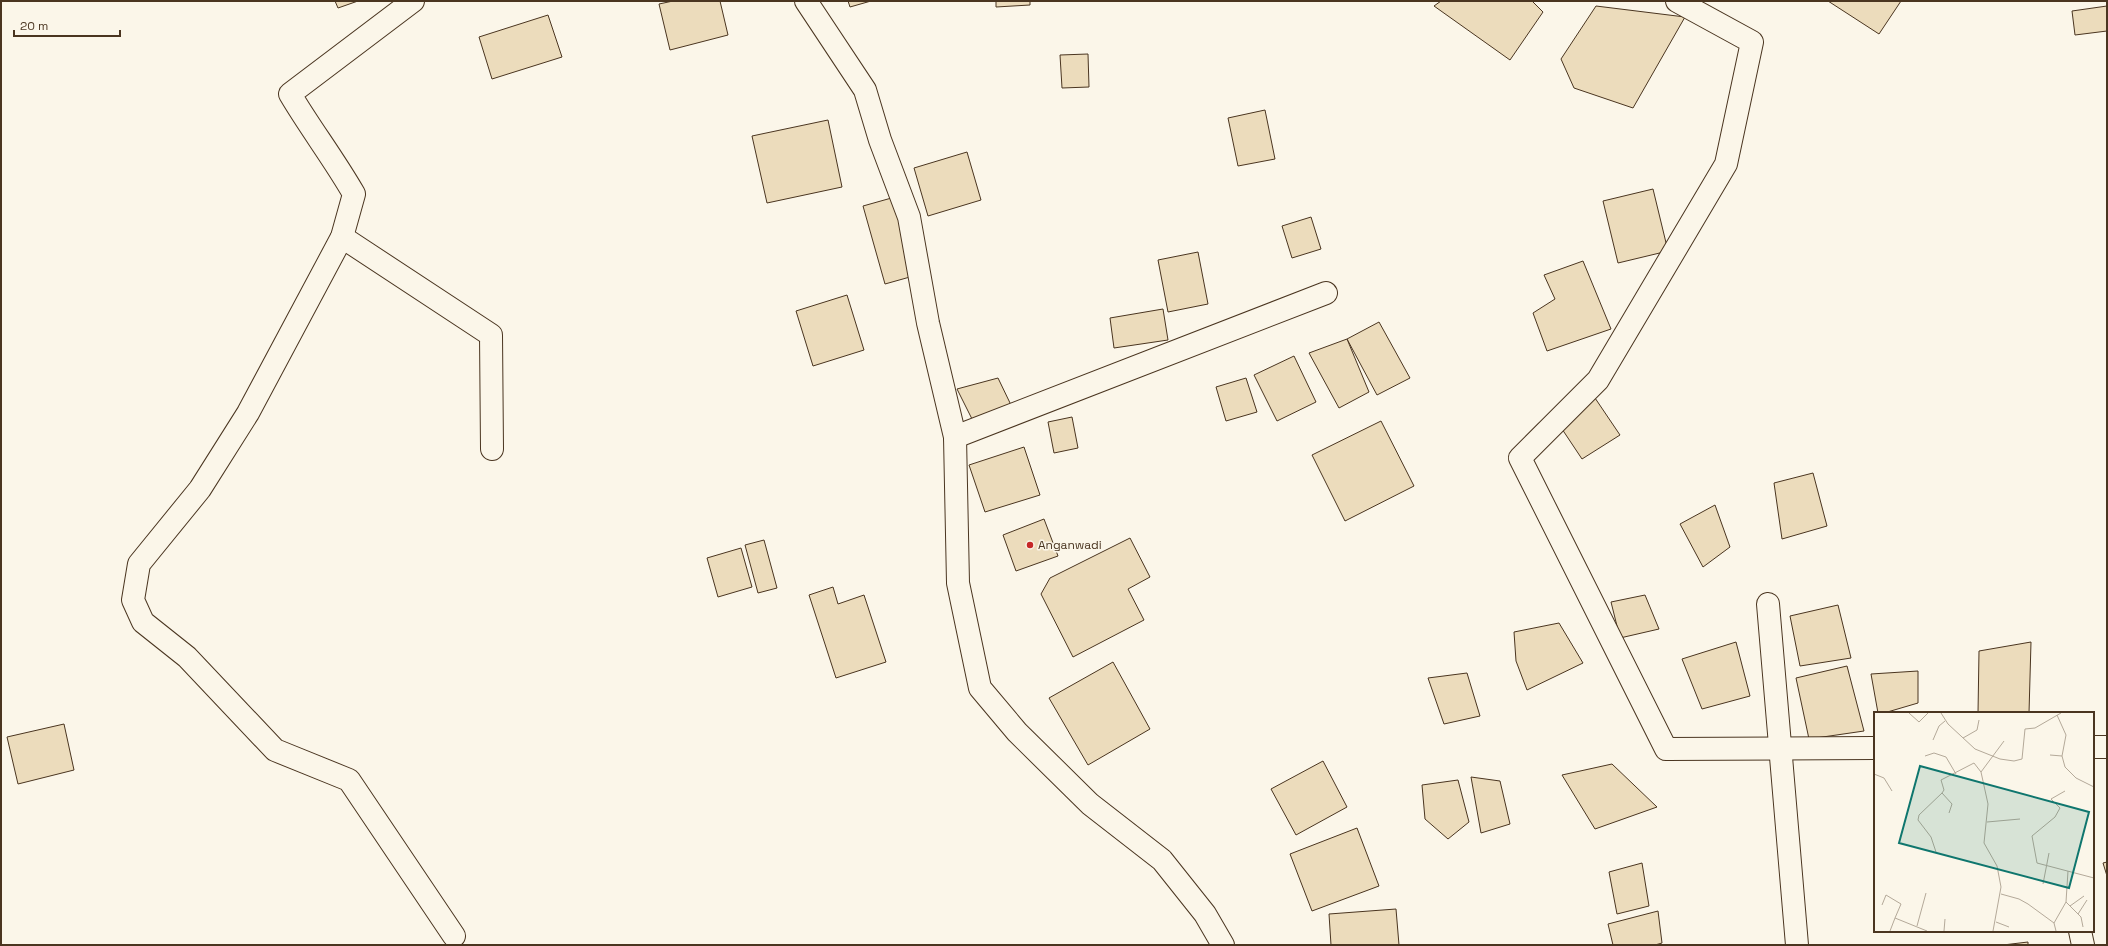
<svg xmlns="http://www.w3.org/2000/svg" width="2108" height="946" font-family="'Space Grotesk',sans-serif">
<style>
.building{fill:#ecdcbc;stroke:#4a3520}
.lines{fill:none;stroke-linecap:round;stroke-linejoin:round}
.minor-casing{stroke:#4a3520;stroke-width:24}
.minor{stroke:#fbf6e9;stroke-width:22}
.poi-dot{fill:#c62828;stroke:#fbf6e9;stroke-width:1.5}
.labels{text-anchor:middle;stroke-width:3;stroke-linejoin:round;paint-order:stroke}
.poi-label{font-size:12px;fill:#4a3520;stroke:#fbf6e9;text-anchor:start}
.inset-road{fill:none;stroke:#b4a999;stroke-width:1}
.view{fill:#0f766e;fill-opacity:0.15;stroke:#0f766e;stroke-width:2}
.inset-edge{fill:none;stroke:#4a3520;stroke-width:2}
</style>
<rect width="100%" height="100%" fill="#fbf6e9"/>
<g class="building">
<polygon points="335,1 358,1 338,8"/>
<polygon points="673,1 720,1 728,35 670,50 659,4"/>
<polygon points="848,1 871,1 850,7"/>
<polygon points="996,1 1030,1 1030,5 996,7"/>
<polygon points="1441,1 1532,1 1543,12 1510,60 1434,6"/>
<polygon points="1828,1 1901,1 1879,34"/>
<polygon points="1596,6 1685,17 1633,108 1574,88 1561,59"/>
<polygon points="2107,6 2107,31 2075,35 2072,11"/>
<polygon points="548,15 562,57 492,79 479,37"/>
<polygon points="1088,54 1089,87 1062,88 1060,55"/>
<polygon points="1265,110 1275,159 1238,166 1228,118"/>
<polygon points="828,120 842,187 767,203 752,136"/>
<polygon points="967,152 981,200 928,216 914,168"/>
<polygon points="1653,189 1668,251 1618,263 1603,201"/>
<polygon points="895,197 917,275 885,284 863,206"/>
<polygon points="1311,217 1321,249 1292,258 1282,226"/>
<polygon points="1198,252 1208,304 1168,312 1158,260"/>
<polygon points="1583,261 1611,329 1547,351 1533,313 1555,299 1544,275"/>
<polygon points="847,295 864,350 813,366 796,311"/>
<polygon points="1163,309 1168,340 1114,348 1110,318"/>
<polygon points="1379,322 1410,378 1377,395 1347,339"/>
<polygon points="1347,339 1369,392 1339,408 1309,353"/>
<polygon points="1294,356 1316,402 1277,421 1254,375"/>
<polygon points="998,378 1011,405 973,421 957,389"/>
<polygon points="1246,378 1257,412 1226,421 1216,387"/>
<polygon points="1595,398 1620,435 1582,459 1558,423"/>
<polygon points="1072,417 1078,448 1054,453 1048,422"/>
<polygon points="1381,421 1414,486 1345,521 1312,455"/>
<polygon points="1024,447 1040,495 985,512 969,465"/>
<polygon points="1813,473 1827,526 1782,539 1774,483"/>
<polygon points="1715,505 1730,547 1703,567 1680,524"/>
<polygon points="1044,519 1058,556 1016,571 1003,535"/>
<polygon points="1130,538 1150,577 1128,589 1144,620 1073,657 1041,594 1050,578"/>
<polygon points="764,540 777,588 758,593 745,545"/>
<polygon points="741,548 752,587 718,597 707,558"/>
<polygon points="833,587 838,604 864,595 886,662 836,678 809,595"/>
<polygon points="1645,595 1659,629 1620,638 1611,602"/>
<polygon points="1838,605 1851,658 1800,666 1790,616"/>
<polygon points="1559,623 1583,663 1527,690 1516,661 1514,632"/>
<polygon points="1736,642 1750,696 1702,709 1682,659"/>
<polygon points="2031,642 2029,713 1978,713 1979,651"/>
<polygon points="1113,662 1150,729 1088,765 1049,698"/>
<polygon points="1847,666 1864,731 1809,739 1796,678"/>
<polygon points="1918,671 1918,703 1884,713 1878,713 1871,674"/>
<polygon points="1467,673 1480,716 1444,724 1428,678"/>
<polygon points="64,724 74,770 18,784 7,737"/>
<polygon points="1323,761 1347,807 1296,835 1271,789"/>
<polygon points="1612,764 1657,807 1595,829 1562,775"/>
<polygon points="1471,777 1500,781 1510,824 1481,833"/>
<polygon points="1458,780 1469,822 1448,839 1425,819 1422,785"/>
<polygon points="1357,828 1379,886 1312,911 1290,854"/>
<polygon points="2107,862 2107,876 2103,863"/>
<polygon points="1642,863 1649,906 1617,914 1609,872"/>
<polygon points="1396,909 1399,945 1331,945 1329,914"/>
<polygon points="1658,911 1662,943 1655,945 1613,945 1608,924"/>
<polygon points="2028,942 2028,945 2003,945"/>
</g>
<g class="lines">
<g class="minor-casing">
<g id="minor">
<path d="M413 1 290 94C310 128 334 159 354 194L342 237 248 413 200 489 139 564 133 600 143 622 187 657 275 750 349 780 454 936"/>
<polyline points="806,1 865,90 880,140 909,217 928,323 955,437 958,583 980,688 1017,732 1090,804 1162,860 1205,914 1223,945"/>
<polyline points="1677,1 1752,42 1726,164 1598,380 1520,458 1666,749 1875,748"/>
<polyline points="342,237 491,335 492,449"/>
<polyline points="955,437 1326,293"/>
<polyline points="1768,604 1797,945"/>
<polyline points="2093,747 2107,747"/>
<polyline points="2080,931 2083,945"/>
</g>
</g>
<use href="#minor" class="minor"/>
</g>
<circle class="poi-dot" cx="1030" cy="545" r="4"/>
<g class="labels">
<g class="poi-label">
<text x="1038" y="549">Anganwadi</text>
</g>
</g>
<g transform="translate(1874 712)">
<rect width="220" height="220" fill="#fbf6e9"/>
<path class="inset-road" d="M35 1 45 10 54 1M67 1 74 12 101 37 126 47 140 49 148 47 151 17 161 16 187 1M183 3 192 23 188 44 191 55 202 66 220 75M89 26 103 18 105 8M59 28 65 14 71 9M176 43 188 44M51 44 60 41 72 45 82 62M0 62 10 66 18 79M191 79 177 87 186 96 181 105 158 124 163 151 220 166M68 81 78 92 75 101M113 110 146 107M62 140 57 125 44 108 45 103 68 81 70 78 67 68 100 51 107 60M169 172 175 141M127 182 145 187 154 192 180 211 182 219M192 190 207 205 209 215M8 193 12 183 27 192 21 206M196 194 210 184M204 202 213 188M122 210 135 215M180 211 192 190 194 159M43 214 52 181M16 219 21 206 53 219M70 219 71 207M119 219 127 175 123 154 110 131 114 92 107 60 130 29"/>
<path class="view" d="M46 54 215 100 195 176 25 131Z"/>
<rect width="220" height="220" class="inset-edge"/>
</g>
<rect width="2108" height="946" fill="none" stroke="#4a3520" stroke-width="4"/>
<path d="M14 30v6h106v-6" fill="none" stroke="#4a3520" stroke-width="2"/>
<text x="20" y="30" font-size="12" fill="#4a3520" stroke="#fbf6e9" stroke-width="3" paint-order="stroke">20 m</text>
</svg>
